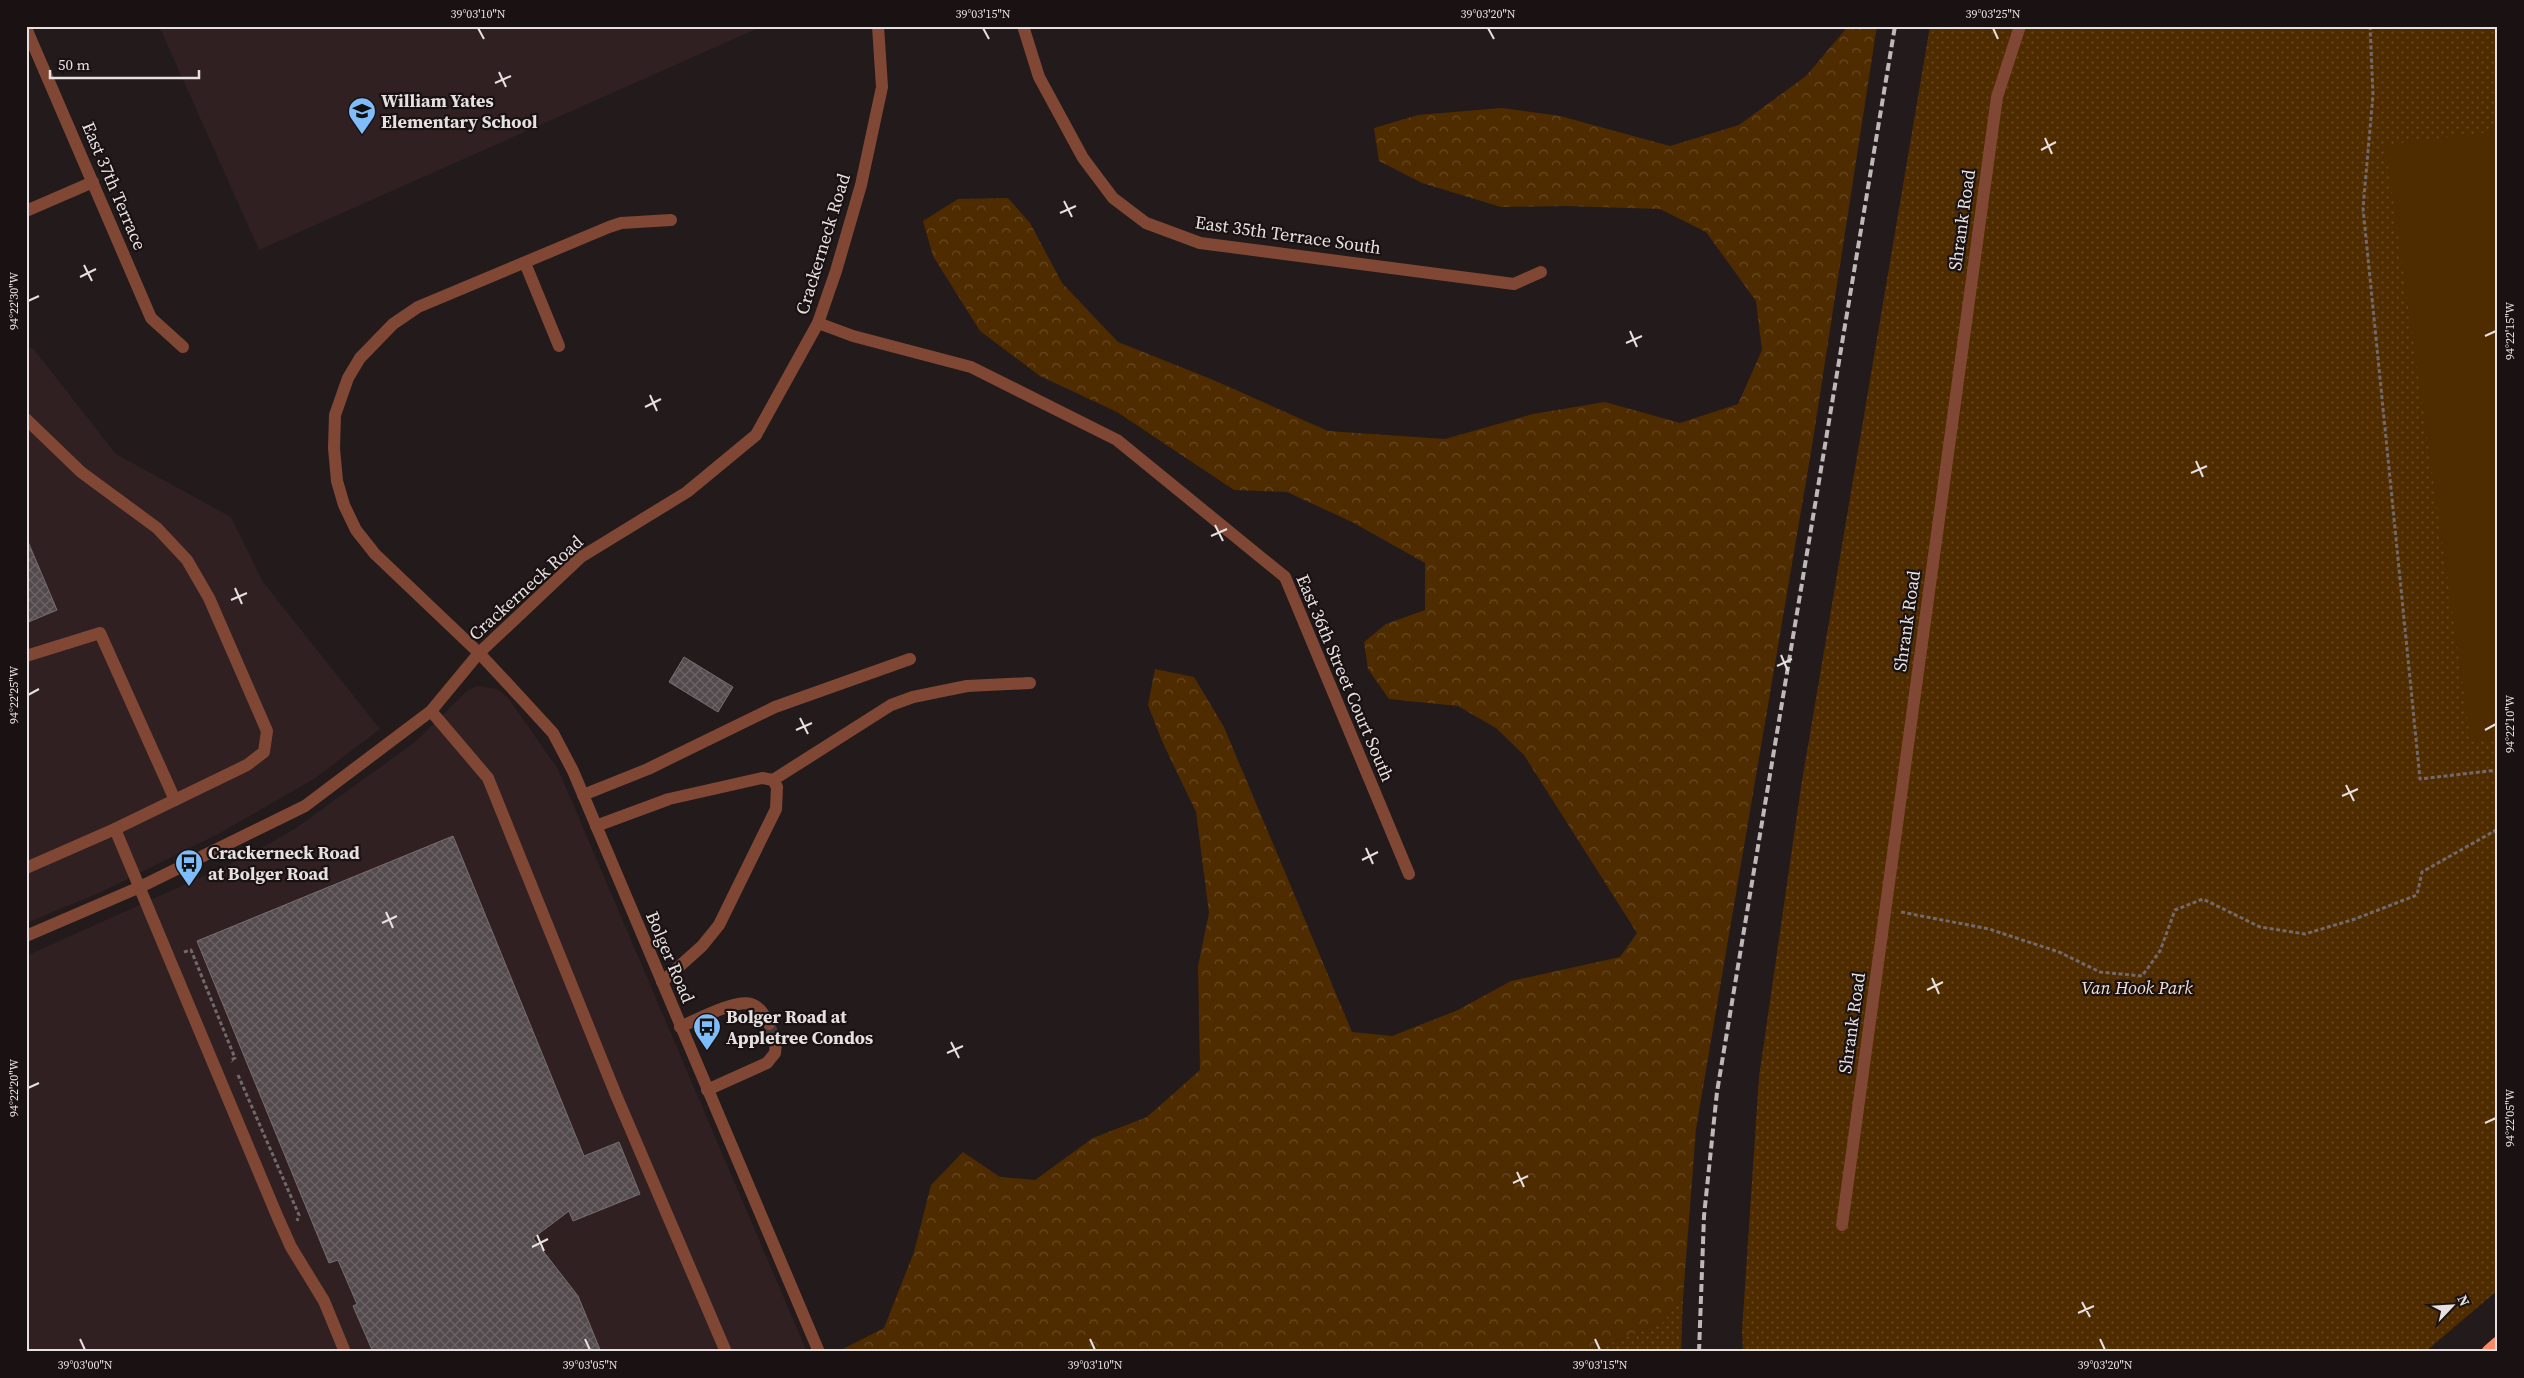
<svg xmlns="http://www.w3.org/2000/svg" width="2524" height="1378" font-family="'Source Serif 4',serif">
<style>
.built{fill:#302022}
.grass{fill:url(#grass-dots)}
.forest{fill:url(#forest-crowns)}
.pitch{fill:#4f2b00}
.building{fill:url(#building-cross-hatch);stroke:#786e72}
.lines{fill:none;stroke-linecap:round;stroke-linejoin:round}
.minor-tunnel{stroke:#403839;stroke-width:12;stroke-dasharray:12 6;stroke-linecap:butt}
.path{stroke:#71696a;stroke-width:3;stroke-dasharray:4 2.5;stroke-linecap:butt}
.minor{stroke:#814735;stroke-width:12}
.highway{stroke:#fd8864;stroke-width:15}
.rail{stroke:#beb8b8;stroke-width:4;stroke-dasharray:8 4;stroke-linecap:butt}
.ticks{fill:none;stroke:#e6e0e0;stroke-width:2}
.labels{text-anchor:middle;stroke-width:4.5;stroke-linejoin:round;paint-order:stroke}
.poi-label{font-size:18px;font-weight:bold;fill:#e6e0e0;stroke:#191112;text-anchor:start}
.street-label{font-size:18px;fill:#e6e0e0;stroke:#191112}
.park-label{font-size:18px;font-style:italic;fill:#f3dfce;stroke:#191112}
.neatline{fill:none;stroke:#e6e0e0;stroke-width:2}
.ticks-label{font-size:12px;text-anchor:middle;fill:#e6e0e0}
</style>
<defs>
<pattern id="grass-dots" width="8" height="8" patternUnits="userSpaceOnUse" patternTransform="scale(1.25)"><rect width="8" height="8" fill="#4f2b00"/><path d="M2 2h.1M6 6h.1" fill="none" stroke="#684925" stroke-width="1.8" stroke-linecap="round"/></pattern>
<pattern id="forest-crowns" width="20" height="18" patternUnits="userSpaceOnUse" patternTransform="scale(1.25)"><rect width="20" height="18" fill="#4f2b00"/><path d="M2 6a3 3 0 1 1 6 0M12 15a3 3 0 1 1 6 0" fill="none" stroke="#684925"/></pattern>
<pattern id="building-cross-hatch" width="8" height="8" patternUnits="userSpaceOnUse" patternTransform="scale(1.25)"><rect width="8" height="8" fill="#534a4e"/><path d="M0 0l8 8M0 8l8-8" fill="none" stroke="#6c6467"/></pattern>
</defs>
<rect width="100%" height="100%" fill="#231a1b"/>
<g class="built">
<polygon points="159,26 763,26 259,250"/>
<polygon points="32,347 116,454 231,517 263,582 380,729 314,779 220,833 99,893 26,923 26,349"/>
<polygon points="477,686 497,689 508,698 558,769 807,1352 26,1352 26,956 246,857 296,828 415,742 468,690"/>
</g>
<g class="grass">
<polygon points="1930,26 2498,26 2498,1290 2425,1352 1743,1352 1742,1331 1759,1077 1801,787"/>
<polygon points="1683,1298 1681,1352 1587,1352 1662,1323"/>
</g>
<polygon class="forest" points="1844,26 1877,26 1812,446 1696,1129 1683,1298 1662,1323 1587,1352 837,1352 884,1328 914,1252 931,1185 963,1152 1000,1177 1035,1180 1093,1138 1147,1117 1200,1070 1198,966 1209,913 1196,812 1162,741 1148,705 1155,669 1194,677 1224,727 1352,1032 1392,1036 1458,1010 1511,981 1620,957 1637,933 1524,755 1496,728 1458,706 1389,699 1368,669 1364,642 1386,624 1425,610 1425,563 1354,523 1287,492 1234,490 1117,412 1040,376 980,331 933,256 923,221 958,199 1008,198 1030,223 1062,283 1118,342 1211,379 1328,431 1445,439 1533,414 1605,402 1680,423 1738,404 1762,350 1756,301 1706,232 1660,209 1565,206 1501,207 1422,183 1379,161 1374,128 1418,115 1502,108 1560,116 1670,146 1739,125 1806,76 1845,30"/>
<polygon class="pitch" points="2498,131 2498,739 2471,742 2385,145"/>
<g class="building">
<polygon points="26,537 57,610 26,623"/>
<polygon points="684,657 733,687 718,712 669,682"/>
<polygon points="453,836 584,1156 619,1142 640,1194 573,1221 569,1211 533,1238 578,1296 601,1352 373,1352 353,1306 357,1304 338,1260 329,1263 197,941"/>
</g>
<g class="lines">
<polyline class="minor-tunnel" points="769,1024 776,1043"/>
<g class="path">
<polyline points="2370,26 2373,95 2363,208 2420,779 2498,770"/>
<polyline points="1901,912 1989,929 2059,952 2100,972 2142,976 2160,951 2175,910 2203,899 2260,927 2305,934 2355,919 2417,895 2422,872 2498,829"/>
<polyline points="184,952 191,950 235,1058 231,1060 232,1062"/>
<polyline points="238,1075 299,1215 297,1221"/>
</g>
<g class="minor">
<polyline points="1023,26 1039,77 1083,158 1113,198 1146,223 1200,243 1514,284 1541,272"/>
<polyline points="26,28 151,318 183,347"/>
<polyline points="26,211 93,182"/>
<polyline points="671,220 621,223 609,227 418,307 393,324 360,358 348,378 335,415 334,448 337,481 344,505 356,530 375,554 479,653 520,697 553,733 573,771 819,1352"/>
<polyline points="525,263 559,346"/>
<polyline points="818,323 853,336 971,367 1117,440 1285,577 1409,874"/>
<polyline points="26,419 81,472 157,528 187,560 209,598 267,731 264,752 247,765 115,829 278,1218 291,1247 324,1301 345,1352"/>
<polyline points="26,656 100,633 175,800"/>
<polyline points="431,711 488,778 616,1095 726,1352"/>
<polyline points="773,780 891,705 913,697 967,686 1030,683"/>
<polyline points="583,795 648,769 775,707 910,659"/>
<polyline points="596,826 669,799 762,778 773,780 777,787 776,809 719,925 702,946 662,982"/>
<polyline points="26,868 115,829"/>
<polyline points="26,936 140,887 305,806 431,711 479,653 581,557 687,492 756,435 818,323 836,271 861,185 882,87 878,26"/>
<path d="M680 1027C697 1020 735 999 751 1004 761 1007 765 1017 769 1024"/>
<polyline points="707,1090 767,1063 775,1053 776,1043"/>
<polyline points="1842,1225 1997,97 2020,26"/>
</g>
<polyline class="highway" points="2489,1352 2498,1344"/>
<polyline class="rail" points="1699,1352 1704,1216 1717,1092 1895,26"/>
</g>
<path class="ticks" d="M478 28 484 39M983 28 989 39M1488 28 1494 39M1993 28 1998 39M499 72 506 87M495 83 511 76M2045 138 2052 154M2041 150 2056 142M1064 201 1072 217M1060 213 1076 206M84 265 92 281M80 277 96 269M28 301 39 296M1630 331 1637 347M2485 336 2496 331M1626 343 1642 336M650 395 657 411M645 407 661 399M2196 461 2203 477M2191 473 2207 466M1215 525 1223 541M1211 536 1227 529M235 588 242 604M231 600 247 593M1781 655 1788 671M1777 666 1792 659M28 695 39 689M800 718 808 734M796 730 812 723M2485 730 2496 724M2346 785 2354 801M2342 796 2358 789M1366 848 1373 864M1362 860 1378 852M386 912 393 928M382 923 397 916M1932 978 1939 994M1927 990 1943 982M951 1042 959 1058M947 1053 963 1046M28 1088 39 1083M2485 1123 2496 1118M1517 1172 1524 1187M1513 1183 1528 1176M537 1235 544 1251M532 1247 548 1239M2082 1302 2090 1317M2078 1313 2094 1306M80 1339 85 1350M585 1339 590 1350M1090 1339 1095 1350M1595 1339 1600 1350M2100 1339 2105 1350"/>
<defs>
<g id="school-pin" transform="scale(1.4375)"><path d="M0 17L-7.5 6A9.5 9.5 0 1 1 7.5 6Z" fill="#7fbdfa" stroke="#191112"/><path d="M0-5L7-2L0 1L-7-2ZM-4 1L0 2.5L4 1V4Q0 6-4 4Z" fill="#111"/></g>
<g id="bus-pin" transform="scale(1.4375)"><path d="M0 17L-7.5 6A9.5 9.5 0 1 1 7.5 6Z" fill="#7fbdfa" stroke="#191112"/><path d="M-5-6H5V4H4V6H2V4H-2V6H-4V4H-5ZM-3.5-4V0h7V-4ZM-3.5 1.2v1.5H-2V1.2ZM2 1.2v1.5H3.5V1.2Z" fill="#111"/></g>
</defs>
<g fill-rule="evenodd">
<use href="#school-pin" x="362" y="111"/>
<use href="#bus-pin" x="189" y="863"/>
<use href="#bus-pin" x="707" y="1027"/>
</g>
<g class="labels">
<g class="poi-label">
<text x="381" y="107">William Yates<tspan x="381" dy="21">Elementary School</tspan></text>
<text x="208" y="859">Crackerneck Road<tspan x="208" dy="21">at Bolger Road</tspan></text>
<text x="726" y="1023">Bolger Road at<tspan x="726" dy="21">Appletree Condos</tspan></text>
</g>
<g class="street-label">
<text transform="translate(114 186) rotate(67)" y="6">East 37th Terrace</text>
<text transform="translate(1962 220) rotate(-82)" y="6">Shrank Road</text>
<text transform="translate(1288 235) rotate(8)" y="6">East 35th Terrace South</text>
<text transform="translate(823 244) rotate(-73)" y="6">Crackerneck Road</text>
<text transform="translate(526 588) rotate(-42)" y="6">Crackerneck Road</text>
<text transform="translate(1907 621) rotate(-82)" y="6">Shrank Road</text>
<text transform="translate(1345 678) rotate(67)" y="6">East 36th Street Court South</text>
<text transform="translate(670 957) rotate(67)" y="6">Bolger Road</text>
<text transform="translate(1852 1023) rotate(-82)" y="6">Shrank Road</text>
</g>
<g class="park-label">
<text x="2137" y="994">Van Hook Park</text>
</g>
</g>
<rect width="2524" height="1378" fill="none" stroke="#191112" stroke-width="55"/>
<g transform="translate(2452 1306) rotate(65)" stroke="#191112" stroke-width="4" paint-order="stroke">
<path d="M0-4L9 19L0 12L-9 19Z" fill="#e6e0e0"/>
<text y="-8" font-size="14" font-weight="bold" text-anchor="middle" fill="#e6e0e0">N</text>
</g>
<path d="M50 70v8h149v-8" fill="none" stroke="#e6e0e0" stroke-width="2.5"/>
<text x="58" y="70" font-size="15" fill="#e6e0e0" stroke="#191112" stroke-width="4" paint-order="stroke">50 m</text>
<rect x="28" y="28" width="2468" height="1322" class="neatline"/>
<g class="ticks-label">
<text x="478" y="18">39°03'10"N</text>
<text x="983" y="18">39°03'15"N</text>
<text x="1488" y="18">39°03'20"N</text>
<text x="1993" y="18">39°03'25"N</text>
<text transform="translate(14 301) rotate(-90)" y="4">94°22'30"W</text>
<text transform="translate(2510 331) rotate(-90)" y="4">94°22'15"W</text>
<text transform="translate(14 695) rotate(-90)" y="4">94°22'25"W</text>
<text transform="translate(2510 724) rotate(-90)" y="4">94°22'10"W</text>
<text transform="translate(14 1088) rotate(-90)" y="4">94°22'20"W</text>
<text transform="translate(2510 1118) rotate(-90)" y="4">94°22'05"W</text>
<text x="85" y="1369">39°03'00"N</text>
<text x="590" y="1369">39°03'05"N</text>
<text x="1095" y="1369">39°03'10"N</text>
<text x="1600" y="1369">39°03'15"N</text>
<text x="2105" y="1369">39°03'20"N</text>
</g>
</svg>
